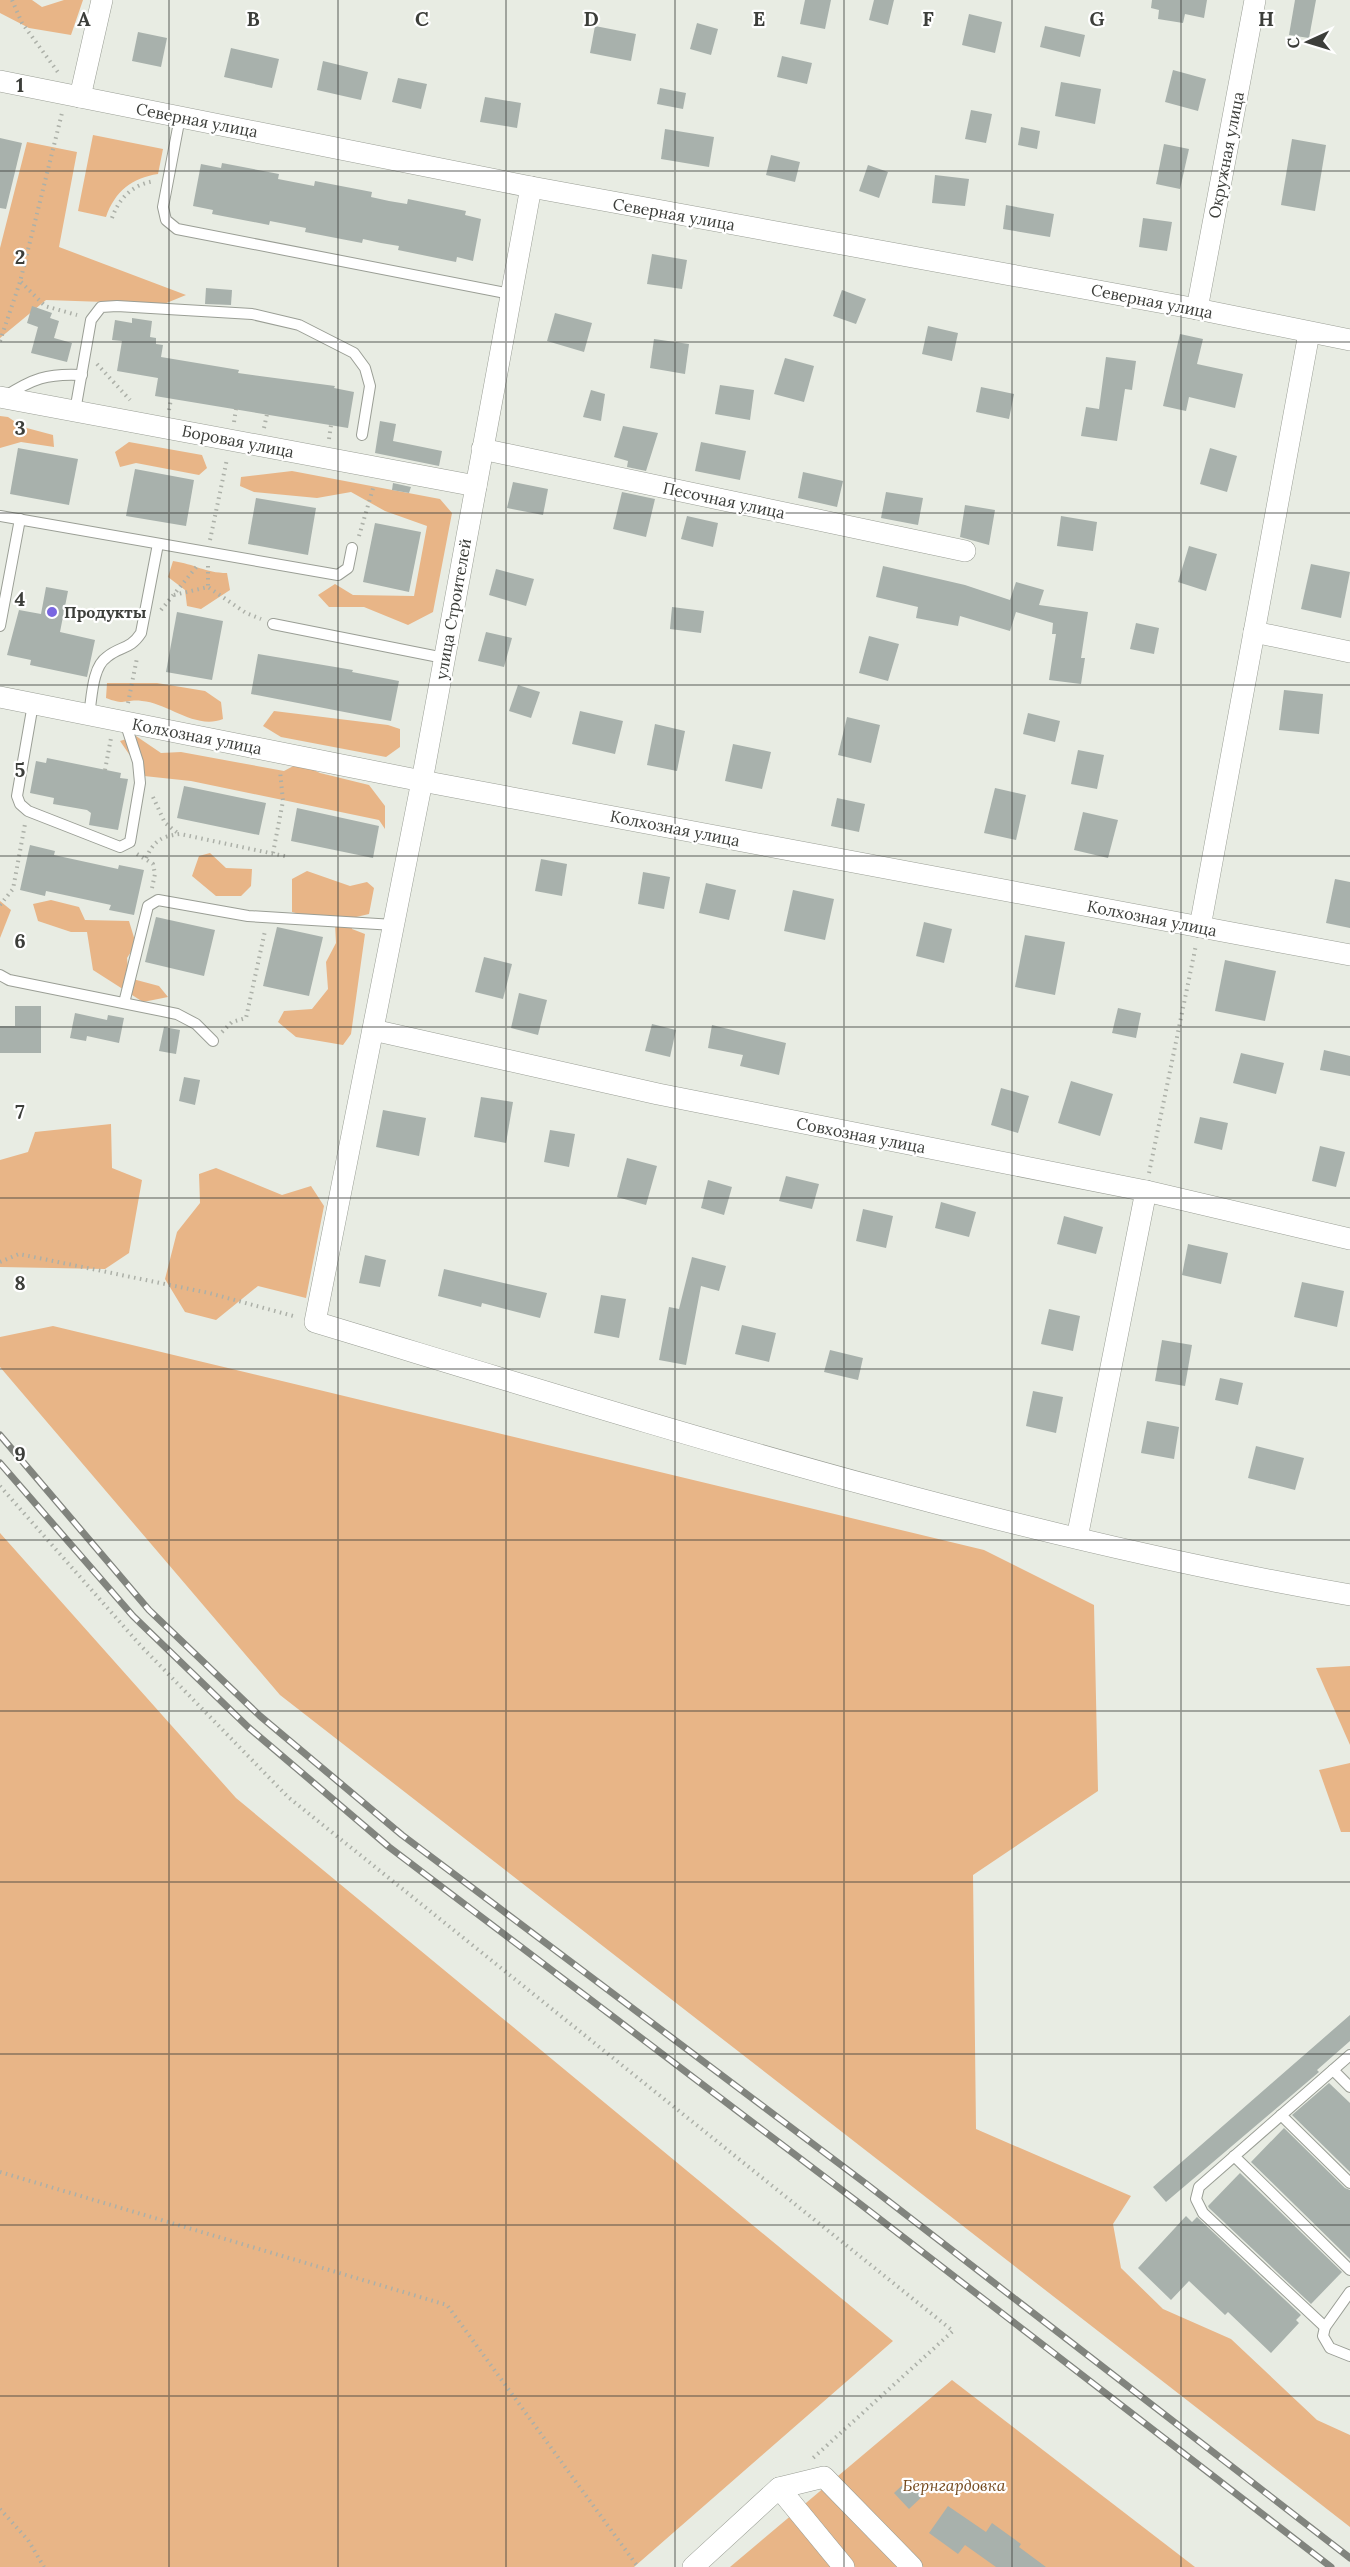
<svg xmlns="http://www.w3.org/2000/svg" width="1350" height="2567" font-family="Lora,serif">
<style>
.green{fill:#e8b587}
.building{fill:#a8b1ac}
.lines{fill:none;stroke-linecap:round;stroke-linejoin:round}
.lane-casing{stroke:#9a9e95;stroke-width:12}
.street-casing{stroke:#9a9e95;stroke-width:22}
.path{stroke:#acb0a8;stroke-width:4;stroke-dasharray:1.5 4.5;stroke-linecap:butt}
.lane{stroke:#fff;stroke-width:10}
.street{stroke:#fff;stroke-width:21}
.rail-casing{stroke:#81847e;stroke-width:7}
.rail{stroke:#fff;stroke-width:4.5;stroke-dasharray:14;stroke-linecap:butt}
.grid{fill:none;stroke:#3c3e3a;stroke-width:1.5;stroke-opacity:0.55}
.poi-dot{fill:#7966e1;stroke:#fff;stroke-width:2}
.labels{text-anchor:middle;stroke-width:4.5;stroke-linejoin:round;paint-order:stroke}
.street-label{font-size:16px;fill:#3c3e3a;stroke:#fff}
.poi-label{font-size:16px;font-weight:bold;fill:#3c3e3a;stroke:#fff;text-anchor:start}
.park-label{font-size:16px;font-style:italic;fill:#74491d;stroke:#fff}
.grid-label{font-size:20px;text-anchor:middle;font-weight:bold;fill:#3c3e3a;stroke:#fff;stroke-width:4.5;stroke-linejoin:round;paint-order:stroke}
</style>
<rect width="100%" height="100%" fill="#e8ece3"/>
<g class="green">
<polygon points="0,0 32,0 42,7 64,0 83,0 71,35 29,28 0,13"/>
<path d="M93 135 163 149 158 174C132 178 115 191 106 217L78 211Z"/>
<polygon points="27,142 77,152 59,247 186,295 164,304 46,300 0,338 0,248"/>
<polygon points="0,416 8,417 23,427 53,435 54,447 21,442 0,448"/>
<polygon points="129,442 202,455 207,468 199,475 136,463 120,467 115,452"/>
<polygon points="292,471 440,499 452,513 433,612 408,625 364,607 329,607 318,595 335,584 353,595 414,596 427,526 385,511 351,492 317,498 254,492 240,486 241,477"/>
<path d="M173 561C195 564 205 573 227 573L230 590 201 609 187 606 185 590 168 577Z"/>
<path d="M107 683H157L205 691 221 702 223 719C195 730 168 703 142 701 125 699 126 706 106 698Z"/>
<polygon points="274,711 388,725 400,729 400,747 386,757 281,737 263,726"/>
<polygon points="136,736 161,753 181,752 284,771 299,763 320,773 369,785 385,806 385,829 379,820 191,781 144,776 120,741"/>
<polygon points="210,853 226,868 252,869 251,886 241,896 216,896 192,876 199,856"/>
<polygon points="307,871 350,886 367,882 374,888 369,914 352,918 352,929 365,934 351,1034 343,1045 296,1037 278,1022 284,1011 312,1009 328,989 326,962 336,943 335,923 292,912 292,879"/>
<polygon points="51,900 79,907 85,920 129,921 136,944 127,958 129,978 159,986 168,997 143,1002 93,970 87,932 71,932 38,921 33,904"/>
<polygon points="0,901 11,910 0,938"/>
<polygon points="111,1124 112,1168 142,1180 129,1253 105,1269 0,1267 0,1160 28,1152 35,1132"/>
<polygon points="216,1168 282,1195 311,1186 324,1206 306,1298 258,1286 216,1320 185,1312 165,1279 177,1232 200,1203 199,1174"/>
<polygon points="53,1326 984,1550 1094,1605 1098,1791 973,1875 976,2129 1131,2196 1113,2224 1121,2268 1163,2309 1231,2339 1317,2420 1350,2435 1350,2527 280,1695 0,1367 0,1337"/>
<polygon points="0,1533 236,1798 893,2341 634,2567 0,2567"/>
<polygon points="1350,1666 1350,1745 1316,1668"/>
<polygon points="1350,1763 1350,1832 1341,1832 1319,1770"/>
<polygon points="952,2380 1195,2567 730,2567"/>
</g>
<g class="building">
<polygon points="805,0 831,0 825,29 800,24"/>
<polygon points="874,0 894,0 888,25 869,20"/>
<polygon points="1152,0 1207,0 1204,18 1185,14 1183,23 1158,19 1159,10 1151,8"/>
<polygon points="1295,0 1316,0 1309,38 1289,35"/>
<polygon points="969,14 1002,22 995,53 962,45"/>
<polygon points="697,23 718,29 711,55 690,49"/>
<polygon points="595,26 636,34 631,61 590,53"/>
<polygon points="1045,26 1085,35 1080,57 1040,47"/>
<polygon points="138,32 167,38 161,67 132,61"/>
<polygon points="231,48 279,59 272,88 224,77"/>
<polygon points="782,56 812,63 807,84 777,77"/>
<polygon points="323,61 368,72 361,100 317,90"/>
<polygon points="1173,70 1206,79 1198,111 1165,102"/>
<polygon points="398,78 427,84 421,109 392,102"/>
<polygon points="1061,82 1101,89 1095,124 1055,116"/>
<polygon points="660,88 686,93 683,109 657,104"/>
<polygon points="485,97 521,103 517,128 480,122"/>
<polygon points="971,110 992,114 986,143 965,139"/>
<polygon points="1021,127 1040,131 1037,149 1018,145"/>
<polygon points="665,129 714,137 709,167 661,159"/>
<polygon points="0,138 22,143 6,209 0,208"/>
<polygon points="1292,139 1326,145 1315,211 1281,205"/>
<polygon points="1164,144 1189,149 1180,189 1156,184"/>
<polygon points="771,155 800,162 795,182 766,175"/>
<polygon points="222,163 279,174 278,179 314,186 315,181 372,192 371,197 389,201 407,204 408,199 466,211 465,215 481,219 473,261 457,257 456,262 398,250 399,246 381,243 363,239 362,243 305,232 306,228 270,221 269,225 212,214 213,210 193,206 201,164 221,168"/>
<polygon points="868,165 888,172 879,198 859,191"/>
<polygon points="935,175 969,179 965,206 932,203"/>
<polygon points="1006,205 1054,214 1050,237 1003,229"/>
<polygon points="1143,218 1172,222 1167,251 1139,247"/>
<polygon points="652,254 687,260 682,289 647,284"/>
<polygon points="206,288 232,290 231,305 205,304"/>
<polygon points="842,290 866,299 856,324 833,316"/>
<polygon points="32,306 52,313 50,318 59,321 54,338 72,343 67,362 31,353 38,327 27,323"/>
<polygon points="555,313 592,323 584,352 547,341"/>
<polygon points="132,318 152,321 150,337 156,338 156,344 163,345 161,357 239,370 238,373 335,386 334,388 354,392 348,428 155,396 158,378 117,371 122,341 112,340 115,320 132,323"/>
<polygon points="928,326 958,333 952,361 922,354"/>
<polygon points="1180,334 1203,339 1197,364 1243,374 1235,408 1189,397 1186,411 1163,406"/>
<polygon points="654,339 689,344 685,374 650,368"/>
<polygon points="1106,357 1136,361 1132,390 1125,389 1117,441 1081,436 1086,407 1099,409"/>
<polygon points="785,358 814,366 804,402 774,394"/>
<polygon points="720,385 754,390 750,420 715,414"/>
<polygon points="981,387 1014,394 1009,419 976,412"/>
<polygon points="591,390 605,394 601,421 583,417"/>
<polygon points="380,421 396,424 393,441 442,451 439,466 375,453"/>
<polygon points="623,426 658,433 646,471 627,467 628,461 614,457"/>
<polygon points="701,442 746,451 740,480 695,471"/>
<polygon points="18,448 78,459 69,505 10,494"/>
<polygon points="1210,448 1237,456 1227,492 1200,484"/>
<polygon points="135,469 194,480 186,526 126,516"/>
<polygon points="803,472 843,481 837,507 798,498"/>
<polygon points="513,482 548,489 543,515 507,508"/>
<polygon points="393,483 411,487 409,493 392,490"/>
<polygon points="622,492 655,499 646,537 613,529"/>
<polygon points="886,492 923,498 918,525 881,518"/>
<polygon points="256,498 316,508 308,555 248,544"/>
<polygon points="965,505 995,510 989,545 960,537"/>
<polygon points="687,516 718,523 713,547 681,539"/>
<polygon points="1061,516 1097,522 1093,551 1057,546"/>
<polygon points="375,523 421,532 409,592 363,582"/>
<polygon points="1189,546 1217,554 1206,591 1178,582"/>
<polygon points="1311,564 1350,572 1341,618 1301,609"/>
<polygon points="883,566 965,585 1010,600 1016,582 1044,590 1039,605 1088,612 1081,658 1085,658 1081,684 1049,680 1056,634 1052,634 1053,623 1016,612 1010,631 960,616 958,626 916,618 918,607 876,597"/>
<polygon points="496,569 534,579 526,606 489,595"/>
<polygon points="46,587 68,591 60,632 95,640 87,677 30,665 31,660 7,655 19,610 41,614"/>
<polygon points="672,607 704,611 701,633 670,629"/>
<polygon points="177,612 223,621 212,680 166,672"/>
<polygon points="1136,623 1159,628 1154,654 1130,649"/>
<polygon points="486,632 512,638 504,667 478,661"/>
<polygon points="869,636 899,644 888,681 859,673"/>
<polygon points="258,654 353,670 352,672 399,681 391,721 251,694"/>
<polygon points="518,685 540,692 531,718 509,711"/>
<polygon points="1284,690 1323,694 1319,734 1279,730"/>
<polygon points="580,711 623,721 615,754 572,744"/>
<polygon points="1028,713 1060,721 1055,742 1023,734"/>
<polygon points="847,717 880,725 871,763 838,755"/>
<polygon points="655,724 685,731 677,771 647,765"/>
<polygon points="733,744 771,752 762,789 725,781"/>
<polygon points="1078,750 1104,755 1097,789 1071,784"/>
<polygon points="47,758 121,773 120,778 128,779 118,830 89,825 91,813 87,810 53,804 54,798 30,793 36,761 46,763"/>
<polygon points="184,786 266,803 259,835 177,818"/>
<polygon points="995,788 1026,795 1016,840 984,833"/>
<polygon points="837,798 865,804 859,832 831,826"/>
<polygon points="297,808 379,826 373,858 291,841"/>
<polygon points="1083,812 1118,820 1108,858 1074,850"/>
<polygon points="30,845 55,851 54,855 118,869 119,865 144,870 134,915 109,910 111,905 46,891 45,896 20,890"/>
<polygon points="541,859 567,864 562,896 535,891"/>
<polygon points="643,872 670,877 664,909 638,904"/>
<polygon points="1335,879 1350,882 1350,928 1326,923"/>
<polygon points="706,883 736,890 729,920 699,913"/>
<polygon points="793,890 834,899 825,940 784,931"/>
<polygon points="156,917 215,930 204,976 145,962"/>
<polygon points="924,922 952,929 944,963 916,956"/>
<polygon points="277,927 323,937 309,996 263,986"/>
<polygon points="1025,935 1065,942 1055,995 1015,987"/>
<polygon points="484,957 512,964 503,999 475,992"/>
<polygon points="1225,960 1276,971 1265,1021 1215,1011"/>
<polygon points="519,993 547,1000 538,1035 511,1028"/>
<polygon points="15,1006 41,1006 41,1053 0,1053 0,1026 15,1026"/>
<polygon points="1118,1008 1141,1013 1136,1038 1112,1033"/>
<polygon points="75,1013 107,1020 108,1015 124,1018 119,1043 87,1036 86,1041 70,1038"/>
<polygon points="652,1024 676,1030 670,1057 645,1051"/>
<polygon points="712,1025 786,1043 779,1075 740,1066 743,1055 708,1048"/>
<polygon points="164,1027 180,1030 176,1054 159,1051"/>
<polygon points="1324,1050 1350,1056 1350,1076 1320,1070"/>
<polygon points="1241,1053 1284,1063 1276,1094 1233,1083"/>
<polygon points="184,1077 200,1080 195,1105 179,1101"/>
<polygon points="1071,1081 1113,1094 1100,1136 1058,1123"/>
<polygon points="1001,1088 1029,1096 1018,1133 991,1125"/>
<polygon points="481,1097 513,1102 506,1143 474,1137"/>
<polygon points="383,1110 426,1118 419,1156 376,1147"/>
<polygon points="1200,1117 1228,1123 1222,1150 1194,1143"/>
<polygon points="550,1130 575,1134 569,1167 544,1162"/>
<polygon points="1320,1146 1345,1152 1336,1187 1312,1181"/>
<polygon points="627,1158 657,1166 646,1205 617,1197"/>
<polygon points="786,1176 819,1184 812,1209 779,1201"/>
<polygon points="708,1180 732,1187 724,1215 701,1208"/>
<polygon points="941,1202 976,1212 969,1237 935,1228"/>
<polygon points="863,1209 893,1216 886,1248 856,1241"/>
<polygon points="1064,1216 1103,1227 1096,1254 1057,1244"/>
<polygon points="1188,1244 1228,1253 1221,1284 1182,1275"/>
<polygon points="365,1255 386,1260 380,1287 359,1283"/>
<polygon points="692,1257 726,1266 719,1291 701,1286 686,1365 659,1360 669,1307 679,1309"/>
<polygon points="444,1269 547,1293 540,1318 482,1303 481,1307 438,1296"/>
<polygon points="1302,1282 1344,1291 1337,1327 1294,1317"/>
<polygon points="601,1295 626,1299 619,1338 594,1333"/>
<polygon points="1049,1309 1080,1316 1073,1351 1041,1344"/>
<polygon points="742,1325 776,1333 769,1362 735,1354"/>
<polygon points="1162,1340 1192,1345 1185,1386 1155,1381"/>
<polygon points="830,1350 863,1358 858,1380 824,1372"/>
<polygon points="1220,1378 1243,1383 1238,1405 1215,1400"/>
<polygon points="1033,1391 1063,1397 1056,1433 1026,1426"/>
<polygon points="1147,1421 1179,1427 1174,1459 1141,1453"/>
<polygon points="1256,1446 1304,1458 1295,1490 1248,1478"/>
<polygon points="1350,2015 1350,2041 1317,2070 1319,2072 1166,2202 1153,2187"/>
<polygon points="1329,2083 1350,2103 1350,2172 1292,2115"/>
<polygon points="1284,2128 1345,2188 1350,2190 1350,2259 1251,2162"/>
<polygon points="1240,2173 1342,2272 1311,2304 1209,2208 1208,2206"/>
<polygon points="1186,2216 1192,2222 1197,2217 1301,2315 1296,2320 1299,2323 1271,2353 1228,2312 1225,2315 1189,2281 1171,2300 1138,2268"/>
<polygon points="911,2477 926,2493 909,2509 894,2493"/>
<polygon points="948,2506 986,2532 992,2523 1021,2544 1019,2547 1046,2567 996,2567 965,2545 958,2554 929,2533"/>
</g>
<g class="lines">
<g class="lane-casing">
<g id="lane">
<polyline points="180,117 163,207 166,220 177,229 511,294"/>
<path d="M4 397C32 379 47 373 82 375"/>
<polyline points="75,411 91,320 101,307 117,306 252,314 299,325 354,353 365,368 370,386 362,435"/>
<polyline points="0,516 338,575 348,568 352,548"/>
<polyline points="273,624 444,658"/>
<polyline points="0,626 20,519"/>
<polyline points="33,704 17,796 20,804 28,811 120,847 130,842 140,783 138,762 125,722"/>
<path d="M89 715C92 698 92 667 107 657 120 646 130 650 141 633L158 544"/>
<polyline points="0,975 9,980 177,1014 196,1024 213,1041"/>
<polyline points="124,1003 148,906 158,900 248,916 394,925"/>
<polyline points="1333,2070 1350,2087"/>
<polyline points="1281,2115 1350,2183"/>
<polyline points="1234,2156 1350,2270"/>
<polyline points="1350,2292 1325,2327 1323,2336 1330,2348 1350,2356"/>
<polyline points="1325,2327 1203,2213 1196,2199 1199,2187 1350,2055"/>
</g>
</g>
<g class="street-casing">
<g id="street">
<polyline points="0,81 531,187 1197,309 1350,340"/>
<polyline points="80,97 102,0"/>
<path d="M531 187 422 781 315 1322C656 1425 998 1534 1350 1595"/>
<polyline points="1197,309 1255,0"/>
<polyline points="0,397 476,486"/>
<polyline points="482,449 965,551"/>
<polyline points="1254,632 1350,652"/>
<polyline points="0,697 422,781 1350,955"/>
<polyline points="1200,927 1309,333"/>
<polyline points="373,1030 658,1094 1146,1191 1350,1239"/>
<polyline points="1077,1538 1146,1191"/>
<polyline points="779,2488 844,2567"/>
<polyline points="693,2567 779,2488 824,2477 912,2567"/>
</g>
</g>
<g class="path">
<polyline points="12,0 22,23 60,75"/>
<path d="M112 218C119 198 133 184 155 181"/>
<polyline points="21,282 45,306 77,315"/>
<polyline points="0,341 20,282 62,113"/>
<polyline points="97,364 130,400"/>
<polyline points="169,410 171,399"/>
<polyline points="234,422 236,409"/>
<polyline points="264,428 267,414"/>
<polyline points="329,439 331,425"/>
<polyline points="359,536 374,485"/>
<polyline points="210,540 227,459"/>
<polyline points="208,566 208,587"/>
<polyline points="174,595 208,587 246,613 261,619"/>
<polyline points="161,610 198,565"/>
<polyline points="128,703 137,658"/>
<polyline points="105,770 111,738"/>
<polyline points="153,797 165,823 179,834"/>
<polyline points="273,853 283,801 280,771"/>
<polyline points="137,854 153,864 155,874 152,888"/>
<path d="M146 858C154 841 161 836 180 834L289 857"/>
<polyline points="0,905 13,889 25,824"/>
<polyline points="222,1032 232,1022 246,1018 265,931"/>
<polyline points="1149,1173 1196,945"/>
<polyline points="0,1262 19,1254 209,1293 297,1317"/>
<polyline points="0,1486 141,1646 288,1797 953,2331 813,2458"/>
<polyline points="0,2172 447,2305 638,2567"/>
<polyline points="0,2509 28,2540 44,2567"/>
</g>
<use href="#lane" class="lane"/>
<use href="#street" class="street"/>
<g class="rail-casing">
<g id="rail">
<polyline points="0,1435 149,1610 260,1716 402,1835 865,2183 1350,2558"/>
<polyline points="0,1463 133,1616 248,1727 389,1847 855,2200 1331,2567"/>
</g>
</g>
<use href="#rail" class="rail"/>
</g>
<path class="grid" d="M169 0V2567M338 0V2567M506 0V2567M675 0V2567M844 0V2567M1012 0V2567M1181 0V2567M0 171H1350M0 342H1350M0 513H1350M0 685H1350M0 856H1350M0 1027H1350M0 1198H1350M0 1369H1350M0 1540H1350M0 1711H1350M0 1882H1350M0 2054H1350M0 2225H1350M0 2396H1350"/>
<circle class="poi-dot" cx="52" cy="612" r="6"/>
<g class="labels">
<g class="street-label">
<text transform="translate(197 120) rotate(11)" y="6">Северная улица</text>
<text transform="translate(1226 155) rotate(-79)" y="6">Окружная улица</text>
<text transform="translate(674 214) rotate(10)" y="6">Северная улица</text>
<text transform="translate(1152 301) rotate(11)" y="6">Северная улица</text>
<text transform="translate(238 441) rotate(11)" y="6">Боровая улица</text>
<text transform="translate(724 500) rotate(12)" y="6">Песочная улица</text>
<text transform="translate(453 609) rotate(-80)" y="6">улица Строителей</text>
<text transform="translate(197 736) rotate(11)" y="6">Колхозная улица</text>
<text transform="translate(675 828) rotate(11)" y="6">Колхозная улица</text>
<text transform="translate(1152 918) rotate(11)" y="6">Колхозная улица</text>
<text transform="translate(861 1135) rotate(11)" y="6">Совхозная улица</text>
</g>
<g class="poi-label">
<text x="64" y="618">Продукты</text>
</g>
<g class="park-label">
<text x="954" y="2491">Бернгардовка</text>
</g>
</g>
<g class="grid-label">
<text x="84" y="26">A</text>
<text x="253" y="26">B</text>
<text x="422" y="26">C</text>
<text x="591" y="26">D</text>
<text x="759" y="26">E</text>
<text x="928" y="26">F</text>
<text x="1097" y="26">G</text>
<text x="1266" y="26">H</text>
<text x="20" y="92">1</text>
<text x="20" y="264">2</text>
<text x="20" y="435">3</text>
<text x="20" y="606">4</text>
<text x="20" y="777">5</text>
<text x="20" y="948">6</text>
<text x="20" y="1119">7</text>
<text x="20" y="1290">8</text>
<text x="20" y="1461">9</text>
</g>
<g transform="translate(1308 42) rotate(266)" stroke="#ffffff" stroke-width="4.5" paint-order="stroke">
<path d="M0-4.5L10 22L0 15L-10 22Z" fill="#3c3e3a"/>
<text y="-9" font-size="16" font-weight="bold" text-anchor="middle" fill="#3c3e3a">С</text>
</g>
</svg>
